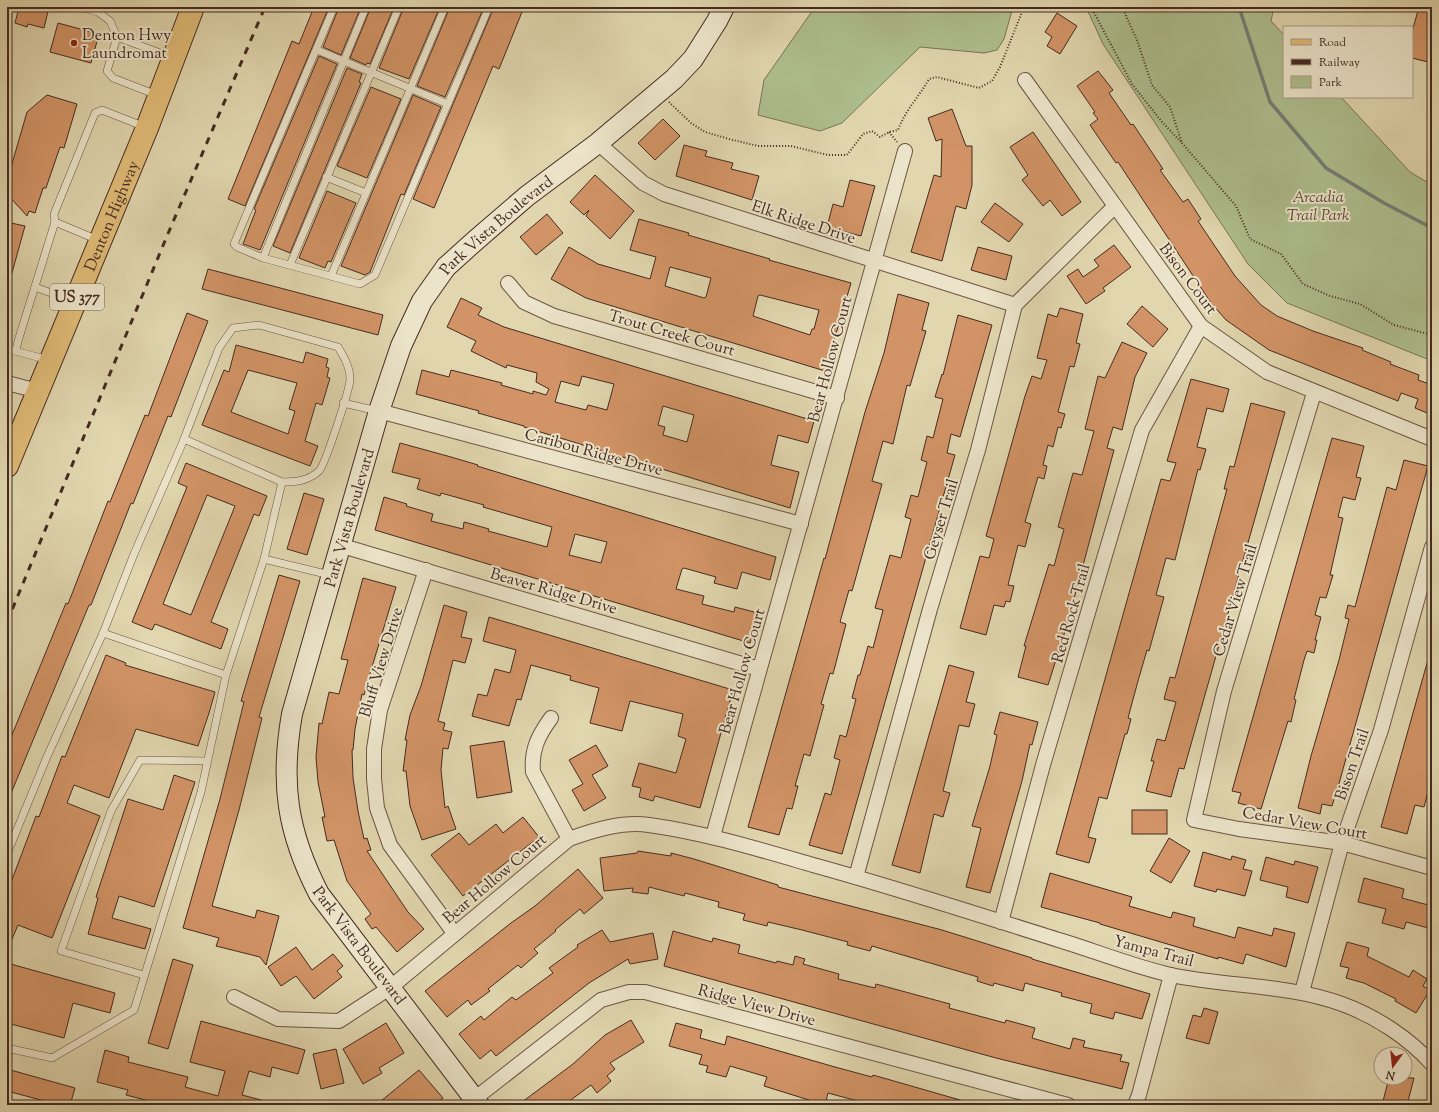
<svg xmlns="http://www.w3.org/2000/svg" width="1439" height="1112" font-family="'Sorts Mill Goudy',serif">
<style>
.green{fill:#aebe8e;stroke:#7a7458}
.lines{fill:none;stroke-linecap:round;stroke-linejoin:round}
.stream{stroke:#748075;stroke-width:3.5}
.building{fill:#d29466;stroke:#452b22;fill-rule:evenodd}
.lane-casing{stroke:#6c5645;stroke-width:8}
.street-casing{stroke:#6c5645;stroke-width:16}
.secondary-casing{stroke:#452b22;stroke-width:22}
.primary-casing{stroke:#452b22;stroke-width:24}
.path{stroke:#452b22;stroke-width:2;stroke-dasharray:1 2;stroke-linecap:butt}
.lane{stroke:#ece4ca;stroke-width:7}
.street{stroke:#ece4ca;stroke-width:14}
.secondary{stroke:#ece4ca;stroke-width:20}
.primary{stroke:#e0bb77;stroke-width:22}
.rail{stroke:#452b22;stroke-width:3;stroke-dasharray:7 7;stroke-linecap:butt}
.poi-dot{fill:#8f2418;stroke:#ece4ca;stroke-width:1.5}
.labels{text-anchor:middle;stroke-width:4;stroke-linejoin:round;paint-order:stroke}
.shield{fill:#ece4ca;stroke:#776254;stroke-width:1}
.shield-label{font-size:15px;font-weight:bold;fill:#452b22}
.poi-label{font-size:16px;fill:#452b22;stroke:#ece4ca;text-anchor:start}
.park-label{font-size:16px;font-style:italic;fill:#5a4838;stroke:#ece4ca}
.street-label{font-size:16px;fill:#452b22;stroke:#ece4ca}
</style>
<rect width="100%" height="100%" fill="#e1d6ae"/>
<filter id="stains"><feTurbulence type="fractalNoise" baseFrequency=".005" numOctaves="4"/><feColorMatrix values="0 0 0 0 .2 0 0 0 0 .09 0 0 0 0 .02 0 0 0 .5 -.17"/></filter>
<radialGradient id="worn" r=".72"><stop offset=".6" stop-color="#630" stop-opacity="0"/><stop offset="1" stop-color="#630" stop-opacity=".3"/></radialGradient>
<g class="green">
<polygon points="815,7 1013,7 1004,39 997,50 984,53 920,47 842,123 820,131 758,115 764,80"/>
<polygon points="1086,7 1274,7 1271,21 1284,35 1284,97 1341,97 1410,172 1432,185 1432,361 1287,303 1248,264 1103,44"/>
</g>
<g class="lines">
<polyline class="stream" points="1239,7 1270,102 1326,168 1384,203 1432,228"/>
</g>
<g class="building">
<polygon points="19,7 49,7 44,28 28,24 27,27 15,23"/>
<polygon points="314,7 329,7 245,206 228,199 292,41 299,44"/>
<polygon points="339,7 361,7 341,55 323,47"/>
<polygon points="371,7 394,7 370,64 367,63 366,65 350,58"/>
<polygon points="404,7 440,7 409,79 379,68"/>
<polygon points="450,7 484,7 445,97 417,86"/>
<polygon points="494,7 524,7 499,69 493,66 434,208 413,199"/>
<polygon points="1419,7 1432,7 1432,63 1412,58 1412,32"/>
<polygon points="1057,13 1077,26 1060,54 1047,46 1052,37 1045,32"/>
<polygon points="58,23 99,34 91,63 50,52"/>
<polygon points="319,56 337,64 260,250 243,244 256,210 254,209"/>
<polygon points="347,68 362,74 359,82 361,83 290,253 273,246"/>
<polygon points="1098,71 1113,90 1109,93 1131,125 1133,124 1163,169 1160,170 1183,202 1188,199 1201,219 1198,221 1235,276 1261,305 1277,316 1313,331 1363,348 1362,350 1391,362 1390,364 1419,375 1418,380 1432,385 1432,415 1415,408 1418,399 1401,393 1398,401 1269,350 1226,320 1211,303 1118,162 1116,163 1090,125 1098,119 1093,113 1095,112 1077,86"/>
<polygon points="371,87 401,99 367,178 337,166"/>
<polygon points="47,95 77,104 64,148 60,147 46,188 43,188 35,213 29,211 27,216 7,194 7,181 27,112"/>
<polygon points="413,95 441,107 404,195 401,194 370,272 365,275 341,266"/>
<polygon points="952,109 966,146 972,146 972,185 966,209 956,206 942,261 911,252 934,175 941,177 942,139 936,141 928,118"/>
<polygon points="663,119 680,136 655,160 638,143"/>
<polygon points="1033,132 1081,202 1062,216 1050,200 1043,206 1022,180 1028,175 1010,147"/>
<polygon points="684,145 707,151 705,156 733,163 731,169 759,176 752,200 676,176"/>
<polygon points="595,175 634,211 610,239 586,216 589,210 584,215 570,202"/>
<polygon points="850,180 875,186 861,236 827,227 833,204 843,207"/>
<polygon points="327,191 356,203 331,262 328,261 325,268 299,258"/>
<polygon points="995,203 1023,224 1009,242 981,222"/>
<polygon points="547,214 563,233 536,255 520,237"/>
<path d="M639 219 689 233 688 235 770 259 769 260 851 283 825 371 586 298 551 279 569 247 598 264 650 279 656 257 630 250ZM670 267 711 278 706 297 704 298 665 286ZM760 295 819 310 814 329H812L810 335 753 316 758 296Z"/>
<polygon points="11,223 25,226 10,280 7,279 7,237"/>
<polygon points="1114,245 1131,267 1103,288 1105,291 1086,304 1067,276 1078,269 1083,277 1099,266 1094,260"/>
<polygon points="978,247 1012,256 1006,280 971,270"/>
<polygon points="208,269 383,315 378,335 202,289"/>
<polygon points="898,294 929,303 922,330 926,331 910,386 907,385 893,444 883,441 872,481 882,484 852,591 849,590 840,622 846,624 839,651 833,674 830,673 821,704 824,705 810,756 804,754 795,786 798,786 792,809 787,808 779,835 748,827 824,558 825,559 865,412 884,353"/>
<path d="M461 298 482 308 478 315 504 327 814 421 808 443 778 435 771 465 799 472 790 508 524 427V426L478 413 479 411 416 394 422 370 449 377 451 370 502 383 501 385 533 394V391L546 395 549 389 536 382 537 373 507 365 506 368 471 351 476 341 447 327ZM582 376 614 384 607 410 588 405 586 410 555 402 561 381 579 386ZM663 406 694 415 687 442 663 435 665 427 658 425Z"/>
<polygon points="1142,306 1168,329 1153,347 1127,324"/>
<polygon points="1060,308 1083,314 1076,343 1080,344 1074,367 1070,366 1058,412 1065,414 1061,428 1058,427 1053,447 1048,445 1043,465 1047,466 1044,479 1038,477 1035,487 1025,522 1031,524 1025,547 1018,545 1008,585 1014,586 1010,602 1006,601 1004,607 994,605 986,635 960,628 980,556 989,558 994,539 986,536 1025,396 1032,376 1041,379 1047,360 1037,358 1048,314 1057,317"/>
<polygon points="187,313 208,321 171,417 168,416 133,504 131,503 91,605 89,605 7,803 7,747 66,603 68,604 108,501 110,502 145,415 148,416"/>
<polygon points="958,315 992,325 960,437 951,434 947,453 955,455 842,854 809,845 825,793 831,795 840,760 834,758 840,735 846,737 856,699 852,698 858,675 860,675 868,646 873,648 883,610 875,608 890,555 901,558 911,519 905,517 911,495 918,497 927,462 921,460 927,436 933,438 943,399 935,397 942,374 943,375"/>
<polygon points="1122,342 1147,353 1135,377 1122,430 1113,427 1107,448 1114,450 1067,625 1048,685 1018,677 1026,646 1024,646 1049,564 1054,566 1064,529 1058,527 1073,473 1082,475 1094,431 1085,429 1098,376 1105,378"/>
<path d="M236 345 303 363 306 352 328 359 326 367 329 368 327 377 330 378 322 405 316 403 305 441 318 446 310 466 202 425 224 370 229 372ZM248 370 297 383 289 409 295 411 288 434 231 412Z"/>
<polygon points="1191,379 1229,389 1223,412 1207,408 1197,447 1206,449 1200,470 1198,469 1175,560 1166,558 1156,595 1164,597 1149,651 1147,650 1138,681 1128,718 1131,719 1127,734 1125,734 1107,799 1099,797 1088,837 1096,839 1089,863 1056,854 1161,479 1170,481 1176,463 1167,461"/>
<polygon points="1251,403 1285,412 1184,769 1179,768 1171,797 1146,791 1154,761 1151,761 1157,739 1165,741 1176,702 1164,699 1170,677 1175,678 1227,489 1224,489 1230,466 1234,467"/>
<polygon points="1332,438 1364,446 1356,477 1361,478 1355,500 1343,497 1338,517 1343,518 1330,575 1333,575 1326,598 1320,597 1315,615 1321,617 1315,640 1317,640 1314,653 1307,651 1304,660 1294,699 1296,700 1291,722 1288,721 1261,809 1238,803 1241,793 1232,791"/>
<path d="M400 443 451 457 478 465 477 466 776 557 770 580 742 572 737 589 714 583 716 577 684 568 682 569 676 589 704 596 702 604 734 612 735 607 758 613 750 643 375 530 384 497 407 504 406 506 433 514 431 521 463 529 464 522 489 529 488 531 547 547 552 527 483 507 484 505 441 493 440 496 417 489 420 479 392 472ZM575 534 607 542 601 563 569 555Z"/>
<polygon points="1404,460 1428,466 1338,787 1332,806 1322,804 1320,814 1298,808 1311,756 1339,660 1349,619 1345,618 1348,605 1355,607 1387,487 1396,490"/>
<path d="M186 463 267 496 259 516 254 514 211 622 228 629 221 649 155 624 152 630 132 622 187 487 178 483ZM207 495 235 506 191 615 163 604Z"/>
<polygon points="304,493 324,499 307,555 287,549"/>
<polygon points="279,575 300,581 259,717 262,718 239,810 212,906 255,918 257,910 279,916 266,965 260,957 216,946 219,938 183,928 220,799 244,702 241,701"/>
<polygon points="363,578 396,587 372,667 364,695 362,694 355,729 353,750 352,750 353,778 358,811 364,839 367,838 371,850 367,851 408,912 424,929 397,952 376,927 372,929 365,919 371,914 347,881 334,840 327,841 322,817 325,817 318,782 316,757 319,723 322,724 329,692 339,694 348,660 341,659"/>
<polygon points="444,605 467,612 461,637 472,639 465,663 453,660 438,721 445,723 443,730 452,732 448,749 443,748 441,770 445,808 448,806 456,829 422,840 410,806 406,771 403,771 407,740 405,740 410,715 421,686"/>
<polygon points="489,617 733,690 700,808 655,796 653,801 639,797 641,788 632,786 639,763 676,773 686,739 678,736 683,714 630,701 622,731 590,723 599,688 570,680 571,676 531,665 521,700 517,699 509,726 472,716 478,694 487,696 495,669 510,673 516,650 483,641"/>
<polygon points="106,655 126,663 125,665 215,692 209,713 198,746 136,729 109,798 74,785 67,803 100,816 52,938 18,925 7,951 7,893 36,816 39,817 62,756 65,757"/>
<polygon points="1429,656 1432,656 1432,776 1424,807 1415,805 1407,834 1381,827"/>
<polygon points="949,665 974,672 966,702 975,704 969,727 959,725 943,791 950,793 943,817 934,814 920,873 892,865"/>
<polygon points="1000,712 1038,722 1032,745 1030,744 1022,781 990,893 966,887 981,828 972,826 990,766 997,735 994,734"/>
<polygon points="504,741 512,792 477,798 470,746"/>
<polygon points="596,745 608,766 592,775 606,798 584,811 572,790 583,784 569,760"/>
<polygon points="174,775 195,782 154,907 119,896 112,918 151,929 145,949 88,934 98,898 96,897 128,799 163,810"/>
<rect x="1132" y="810" width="35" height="24"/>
<polygon points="523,817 539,837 463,896 431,855 459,833 469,845 496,824 503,833"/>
<polygon points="1169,838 1190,851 1171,883 1150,871"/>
<polygon points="638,851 671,856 671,853 694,859 778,885 778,887 942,930 1032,958 1032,959 1150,994 1142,1019 1115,1012 1113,1019 1090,1013 1092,1004 1061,996 1062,993 1025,983 1023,991 994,983 993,986 977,981 978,977 872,946 870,951 847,945 848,942 802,930 768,922 767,926 743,920 745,914 718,907 719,902 685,893 684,896 649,887 648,894 632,892 633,888 604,891 600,858 637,853"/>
<polygon points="1203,852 1231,860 1232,856 1246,860 1243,869 1252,871 1245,896 1217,889 1216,892 1194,886"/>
<polygon points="1266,857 1294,865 1295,861 1318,867 1308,903 1286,897 1288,887 1260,880"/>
<polygon points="578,869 603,898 584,914 580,909 555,930 556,931 534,949 538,953 521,968 518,965 488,989 490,991 471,1005 468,1000 447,1017 425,991 511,923 535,906"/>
<polygon points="1050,873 1132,897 1129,906 1171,918 1173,912 1195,918 1193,926 1235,938 1238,927 1272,936 1274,928 1295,933 1286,967 1246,954 1243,964 1218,957 1218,959 1100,924 1100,923 1041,907"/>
<polygon points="1364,878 1404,889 1402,898 1432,906 1432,929 1406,922 1404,929 1382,923 1386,909 1358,902"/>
<polygon points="602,930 610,942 653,933 658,959 630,964 628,959 589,983 496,1056 491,1050 480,1059 459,1034 481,1016 484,1020 512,997 516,1000 553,973 549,968 578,947 577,945"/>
<polygon points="673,931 712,942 713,938 740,945 738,953 776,963 777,961 793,965 795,956 805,959 803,964 839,974 838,979 875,988 876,984 950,1004 949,1008 1005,1023 1006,1020 1035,1028 1032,1038 1070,1049 1073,1038 1085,1041 1083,1047 1122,1055 1120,1061 1129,1063 1122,1089 996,1058 664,966"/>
<polygon points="1347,942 1369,948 1367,956 1409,977 1413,970 1427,979 1423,986 1430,990 1416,1013 1395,1001 1396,999 1364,983 1346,978 1349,968 1340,966"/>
<polygon points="296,947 312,970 333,954 343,966 337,971 342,977 314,999 296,976 281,986 268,967"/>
<polygon points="173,959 193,965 168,1049 148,1043"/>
<polygon points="7,963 115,993 110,1013 73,1003 64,1038 7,1023"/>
<polygon points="1204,1008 1218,1012 1209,1044 1186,1038 1193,1015 1201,1017"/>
<polygon points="631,1020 644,1042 610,1063 615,1069 607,1076 611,1081 597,1093 591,1085 564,1105 518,1105 573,1064 605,1035"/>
<polygon points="201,1021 305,1050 298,1074 272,1067 270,1077 249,1071 242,1095 269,1102 269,1105 156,1105 157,1103 126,1095 128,1090 97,1082 105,1050 129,1057 128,1062 188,1077 185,1087 218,1096 225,1071 190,1062"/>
<polygon points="386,1023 404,1053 379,1068 382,1073 363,1084 343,1049"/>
<polygon points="676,1023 702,1030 700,1038 725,1045 727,1036 835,1067 872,1077 873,1075 967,1102 966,1105 865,1105 865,1103 828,1093 825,1105 764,1086 767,1077 730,1066 726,1077 706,1072 708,1066 699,1064 702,1055 669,1046"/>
<polygon points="336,1049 344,1083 321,1089 313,1054"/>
<polygon points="7,1069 75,1088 70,1105 60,1105 7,1091"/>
<polygon points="419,1070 443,1098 434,1105 376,1105"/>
<polygon points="1389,1078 1414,1078 1407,1105 1382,1105"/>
</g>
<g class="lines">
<g class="lane-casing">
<g id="lane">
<polyline points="79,7 98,12 110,21 117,37 107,71 113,78 157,95"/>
<polyline points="334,7 234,244 237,247 263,258 360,284 375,275 489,7"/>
<polyline points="117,37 171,57"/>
<polyline points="317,50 448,104"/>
<polyline points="326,177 366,193"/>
<polyline points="98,240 55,222 54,214 95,113 102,110 145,127"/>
<polyline points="263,258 366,7"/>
<polyline points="290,265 399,7"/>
<polyline points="331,276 445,7"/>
<polyline points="35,287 73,301"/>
<polyline points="7,349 49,360"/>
<polyline points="16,351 18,341 55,222"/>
<polyline points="343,403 378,411"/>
<polyline points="184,439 282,482"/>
<polyline points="264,559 330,575"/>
<polyline points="103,633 226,675"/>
<path d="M7 854 46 759 103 633 134 554 182 444 219 348 233 328 259 325 338 347C344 357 350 367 350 379 350 389 325 465 319 471 308 481 296 482 282 482L264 559 226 675 201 792 134 1010 52 1058 7 1048"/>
<polyline points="144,975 61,951 111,811 140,760 207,761"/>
</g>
</g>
<g class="street-casing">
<g id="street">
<polyline points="1025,80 1201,326 1267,372 1432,439"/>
<polyline points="598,143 643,183 664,194 1015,305"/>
<polyline points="508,283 524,302 554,316 837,398"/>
<polyline points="7,383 38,391"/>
<polyline points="1314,393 1224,691 1194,820 1239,829 1342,843 1432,868"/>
<polyline points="379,411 801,524"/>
<polyline points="339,545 759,669"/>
<polyline points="426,570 380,710 374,749 374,779 377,808 390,845 454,933"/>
<path d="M551 718C538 736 531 750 533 772L569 839"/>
<polyline points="713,836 905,151"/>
<polyline points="856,877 930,609 978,450 1015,305 1115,206"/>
<polyline points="1001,922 1043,765 1142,430 1201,326"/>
<polyline points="1302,992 1342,843 1381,730 1432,547"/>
<path d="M234 997 278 1019 339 1021 391 987 569 839C594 830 623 821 649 825 706 833 758 849 813 865 897 888 979 915 1062 941 1098 952 1135 967 1171 975 1228 987 1287 984 1342 1004 1375 1016 1409 1038 1432 1064"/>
<polyline points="468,1104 601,1000 629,992 645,992 1068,1105"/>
<polyline points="1135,1105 1139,1095 1171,975"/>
</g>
</g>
<g class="secondary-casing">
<g id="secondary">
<path id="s1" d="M479 1105 319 894C287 832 280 783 292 714L379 411 401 346 422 301 446 267 476 240 527 196 598 143 674 79 693 59 717 21 724 7"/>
</g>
</g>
<g class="primary-casing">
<g id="primary">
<path id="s2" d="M7 466 147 128 193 7"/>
</g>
</g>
<g class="path">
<polyline points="1091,7 1132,84 1162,122 1181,142"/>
<polyline points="1122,7 1137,40 1152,85 1170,107 1182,143 1236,206 1250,239 1281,254 1303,284 1330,296 1360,304 1394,325 1432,335"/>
<path d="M669 102 691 123 705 132 729 139 758 146H791L828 155H847L863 134 872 131 880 137 889 132 898 130C906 109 919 97 929 79L937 77 979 88 992 81 1000 67 1024 7"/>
<polyline points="889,132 897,142"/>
</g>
<use href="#lane" class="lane"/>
<use href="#street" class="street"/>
<use href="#secondary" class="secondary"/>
<use href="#primary" class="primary"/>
<polyline class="rail" points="7,622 167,236 265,7"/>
</g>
<circle class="poi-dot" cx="74" cy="43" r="4"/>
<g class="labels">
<rect class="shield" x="50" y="284" width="54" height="26" rx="3"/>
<g class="shield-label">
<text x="77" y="302">US 377</text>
</g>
<g class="poi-label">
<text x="82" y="40">Denton Hwy<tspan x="82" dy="18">Laundromat</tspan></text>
</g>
<g class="park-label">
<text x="1318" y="202">Arcadia<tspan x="1318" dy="18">Trail Park</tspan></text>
</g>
<g class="street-label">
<text dy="6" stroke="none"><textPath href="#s2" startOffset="271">Denton Highway</textPath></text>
<text transform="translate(804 221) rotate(18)" y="6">Elk Ridge Drive</text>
<text dy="6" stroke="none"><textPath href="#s1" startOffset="991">Park Vista Boulevard</textPath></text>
<text transform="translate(1189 278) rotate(53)" y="6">Bison Court</text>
<text transform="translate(672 332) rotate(16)" y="6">Trout Creek Court</text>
<text transform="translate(829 359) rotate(-75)" y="6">Bear Hollow Court</text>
<text transform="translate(594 451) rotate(15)" y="6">Caribou Ridge Drive</text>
<text dy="6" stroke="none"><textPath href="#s1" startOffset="655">Park Vista Boulevard</textPath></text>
<text transform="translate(940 519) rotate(-73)" y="6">Geyser Trail</text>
<text transform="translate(554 590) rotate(16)" y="6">Beaver Ridge Drive</text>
<text transform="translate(1234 600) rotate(-73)" y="6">Cedar View Trail</text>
<text transform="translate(1070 613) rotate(-74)" y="6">Red Rock Trail</text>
<text transform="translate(380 662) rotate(-73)" y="6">Bluff View Drive</text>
<text transform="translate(741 671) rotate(-74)" y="6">Bear Hollow Court</text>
<text transform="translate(1351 764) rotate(-71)" y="6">Bison Trail</text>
<text transform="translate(1305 822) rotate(10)" y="6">Cedar View Court</text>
<text transform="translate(494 878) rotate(-40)" y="6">Bear Hollow Court</text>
<text transform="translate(360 945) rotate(53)" y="6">Park Vista Boulevard</text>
<text transform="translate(1154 950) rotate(15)" y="6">Yampa Trail</text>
<text transform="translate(757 1004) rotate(15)" y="6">Ridge View Drive</text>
</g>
</g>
<rect width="1439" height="1112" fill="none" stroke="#e1d6ae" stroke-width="24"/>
<rect x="8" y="8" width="1423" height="1096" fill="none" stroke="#452b22" stroke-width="2"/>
<rect x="12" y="12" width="1415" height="1088" fill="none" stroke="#452b22"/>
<rect x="1283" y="26" width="130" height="72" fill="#ece4ca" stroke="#a99a87"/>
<rect x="1291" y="39" width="20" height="6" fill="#e0bb77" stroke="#a99a87"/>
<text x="1319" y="46" font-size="12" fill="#452b22">Road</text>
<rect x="1291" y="59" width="20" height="6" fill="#452b22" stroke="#a99a87"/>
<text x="1319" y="66" font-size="12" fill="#452b22">Railway</text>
<rect x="1291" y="76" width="20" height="12" fill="#aebe8e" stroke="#a99a87"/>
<text x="1319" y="86" font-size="12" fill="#452b22">Park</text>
<g transform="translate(1393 1066) rotate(195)"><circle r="19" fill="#ece4ca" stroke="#a99a87"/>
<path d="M0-3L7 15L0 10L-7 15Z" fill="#8f2418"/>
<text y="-6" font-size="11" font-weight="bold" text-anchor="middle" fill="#452b22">N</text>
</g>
<rect width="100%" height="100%" filter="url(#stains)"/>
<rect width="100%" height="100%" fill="url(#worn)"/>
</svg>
